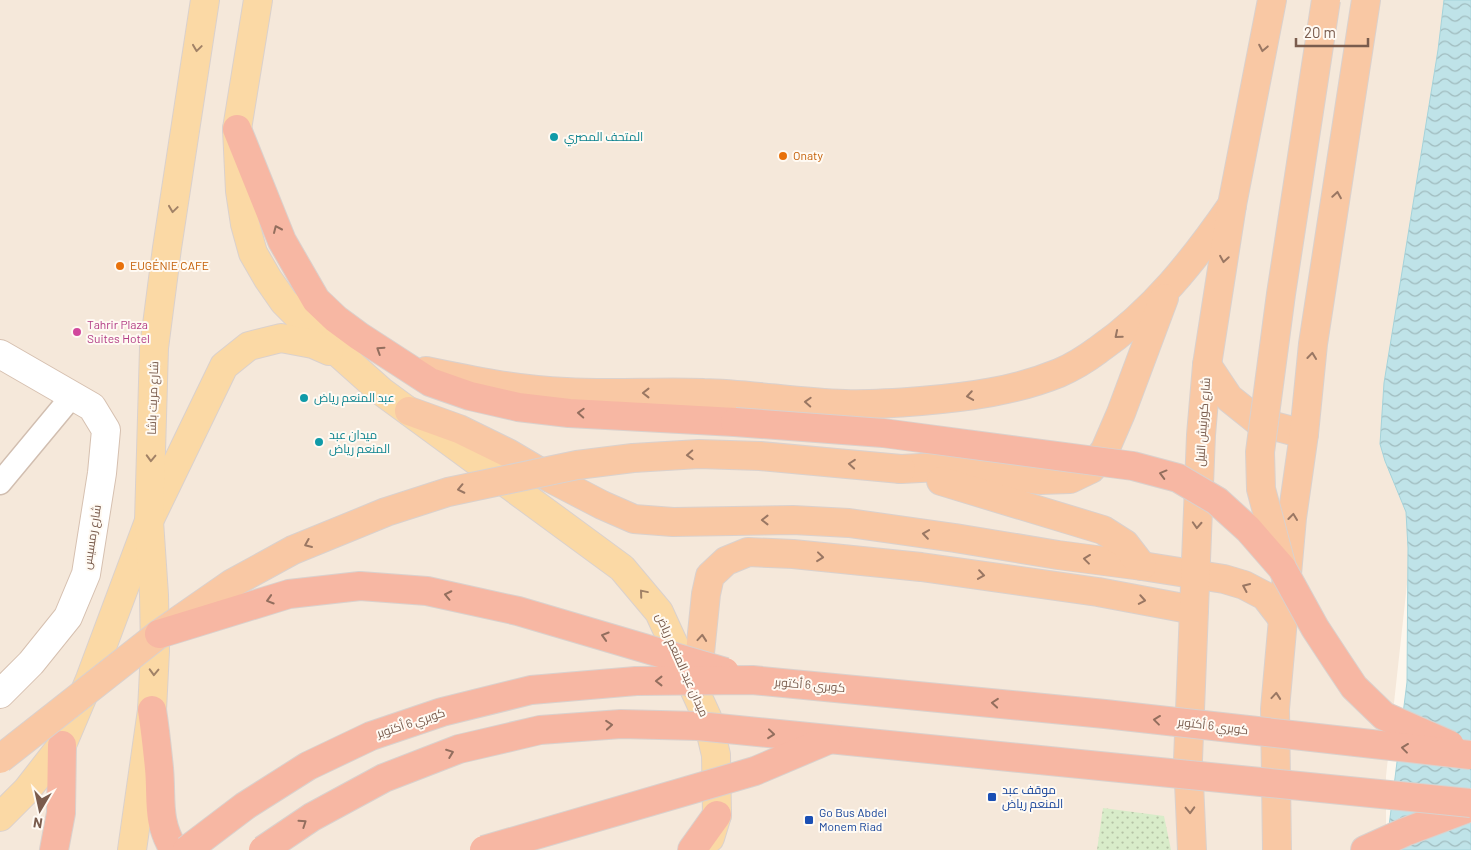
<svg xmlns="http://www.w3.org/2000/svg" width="1471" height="850" font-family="Barlow,Cairo,sans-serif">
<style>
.residential{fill:#f5e8da}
.grass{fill:url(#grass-dots)}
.water{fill:url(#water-waves);stroke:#a5d3da}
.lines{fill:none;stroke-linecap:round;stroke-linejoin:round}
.minor-casing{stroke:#d1beb0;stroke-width:25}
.secondary-casing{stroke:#d6c0b0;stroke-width:30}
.primary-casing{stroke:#dad1cd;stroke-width:30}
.trunk-casing{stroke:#dad1cd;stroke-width:30}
.motorway-casing{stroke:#dad1cd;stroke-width:30}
.minor{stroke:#fff;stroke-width:22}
.secondary{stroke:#fff;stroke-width:28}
.primary{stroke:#fbd9a5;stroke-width:28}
.trunk{stroke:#f9c8a4;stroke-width:28}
.motorway{stroke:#f7b7a3;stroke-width:28}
.trunk-bridge-casing{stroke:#dad1cd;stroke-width:30;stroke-linecap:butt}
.motorway-bridge-casing{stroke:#dad1cd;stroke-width:30;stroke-linecap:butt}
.trunk-bridge{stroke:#f9c8a4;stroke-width:28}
.motorway-bridge{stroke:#f7b7a3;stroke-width:28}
.oneway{stroke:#a18267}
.oneway2{stroke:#9a7763}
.oneway3{stroke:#936e5e}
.culture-dot{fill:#0f9aa8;stroke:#fffaf3;stroke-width:2}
.food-dot{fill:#e8710a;stroke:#fffaf3;stroke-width:2}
.hotel-dot{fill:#d1479c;stroke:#fffaf3;stroke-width:2}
.transit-dot{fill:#1a4fb4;stroke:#fffaf3;stroke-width:2}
.labels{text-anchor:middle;stroke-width:4;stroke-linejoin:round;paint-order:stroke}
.culture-label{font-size:12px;fill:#0d838f;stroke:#fffaf3;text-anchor:start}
.food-label{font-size:12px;fill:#c56008;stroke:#fffaf3;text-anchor:start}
.hotel-label{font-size:12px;fill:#b23c85;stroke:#fffaf3;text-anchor:start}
.street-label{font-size:12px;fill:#7a5c4d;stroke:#fffaf3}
.transit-label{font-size:12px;fill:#164399;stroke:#fffaf3;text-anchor:start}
</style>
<defs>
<pattern id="grass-dots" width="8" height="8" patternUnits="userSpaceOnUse" patternTransform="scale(1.25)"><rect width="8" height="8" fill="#d8ecc9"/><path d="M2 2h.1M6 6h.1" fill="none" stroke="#b4c2a5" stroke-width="1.8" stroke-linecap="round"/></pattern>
<pattern id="water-waves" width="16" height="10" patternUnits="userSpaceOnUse" patternTransform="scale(1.25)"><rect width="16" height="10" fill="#bfe3e8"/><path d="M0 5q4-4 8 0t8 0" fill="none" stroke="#a0bbbe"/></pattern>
</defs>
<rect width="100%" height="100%" fill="#fdf6ec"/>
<polygon class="residential" points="0,0 1471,0 1386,776 1386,850 0,850"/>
<polygon class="grass" points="1103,808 1164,816 1171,850 1097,850"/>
<polygon class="water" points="1444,0 1471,0 1471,850 1386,850 1407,682 1408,548 1406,512 1385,461 1380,444 1384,383 1438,50"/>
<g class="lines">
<g class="minor-casing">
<polyline id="minor" points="0,483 73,395"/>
</g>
<g class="secondary-casing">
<polyline id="secondary" points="0,354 92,407 106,430 102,473 86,574 68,617 31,663 0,694"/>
</g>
<g class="primary-casing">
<g id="primary">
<polyline points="258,0 237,129 240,191 245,224 253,253 268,279 284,302 307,325 381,391 622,568 659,612 707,717 716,755 717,815 710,838"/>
<polyline points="0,817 27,790 62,745 90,679 149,521 224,366 249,346 281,338 313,344 329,351"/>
<polyline points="132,850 152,710 155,651 154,595 149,521 154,348 167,248 205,0"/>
</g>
</g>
<g class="trunk-casing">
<g id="trunk">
<polyline points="1207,365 1229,398 1259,422 1304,434"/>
<path d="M426 371C473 381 519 390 566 392 612 395 658 391 704 393 751 394 798 403 845 404 871 405 896 403 921 401 968 397 1015 391 1059 373 1073 367 1086 359 1098 350 1153 312 1194 260 1232 205"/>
<polyline points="409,411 459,429 508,453 552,479 602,505 634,519 673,522 793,520 849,523 955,538 1058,555 1142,566 1224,579 1244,585 1265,596 1282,618"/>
<polyline points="901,469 940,467 1040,480 1070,479 1091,469 1105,450 1121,413 1164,298"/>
<polyline points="941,481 1103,530 1125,544 1142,566"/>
<polyline points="694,686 700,653 706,594 710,576 726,561 748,552 793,554 921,567 1098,592 1194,610"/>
<polyline points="1192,850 1188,760 1201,435 1207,365 1232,205 1272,0"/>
<polyline points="1277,850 1275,709 1292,518 1304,434 1313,344 1366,0"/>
</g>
</g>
<g class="motorway-casing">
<g id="motorway">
<polyline points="237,129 282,241 316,300 336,319 359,336 430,382 470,396 518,407 569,413 735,422"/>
<path d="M152 710C155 729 157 748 159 768 162 800 156 820 174 850"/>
<polyline points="54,850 61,813 62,745"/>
<polyline points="692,850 717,815"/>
<polyline points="1365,850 1405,832 1471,807"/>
</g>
</g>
<use href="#minor" class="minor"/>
<use href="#secondary" class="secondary"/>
<use href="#primary" class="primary"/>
<use href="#trunk" class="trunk"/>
<use href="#motorway" class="motorway"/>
<g class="trunk-bridge-casing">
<g id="trunk-bridge">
<polyline points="1282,568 1261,489 1260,452 1281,294 1326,0"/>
<polyline points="0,759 159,634 231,584 293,550 386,512 448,492 577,465 633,458 699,454 760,456 901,469"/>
</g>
</g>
<g class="motorway-bridge-casing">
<g id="motorway-bridge">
<polyline points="735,422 883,433 1133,466 1178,478 1217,501 1248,529 1282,568 1315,628 1336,660 1354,687 1384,716 1450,745"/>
<polyline points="159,634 289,594 360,586 427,591 518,611 725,672"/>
<polyline points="187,850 245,806 308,766 371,736 442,712 531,690 636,681 752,680 1105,714 1471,755"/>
<polyline points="263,850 312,817 384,778 459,749 540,730 621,724 698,726 1471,803"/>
<polyline points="484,850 755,771 828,740"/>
</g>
</g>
<use href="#trunk-bridge" class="trunk-bridge"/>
<use href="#motorway-bridge" class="motorway-bridge"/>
</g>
<defs><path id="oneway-chevron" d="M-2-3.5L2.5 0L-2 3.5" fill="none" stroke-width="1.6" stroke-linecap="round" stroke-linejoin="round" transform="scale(1.25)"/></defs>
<g class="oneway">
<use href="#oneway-chevron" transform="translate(197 48) rotate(98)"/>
<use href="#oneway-chevron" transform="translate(173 209) rotate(98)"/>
<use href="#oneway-chevron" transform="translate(151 458) rotate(92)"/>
<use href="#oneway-chevron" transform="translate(643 593) rotate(-130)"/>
<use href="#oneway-chevron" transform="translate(154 672) rotate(92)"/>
</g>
<g class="oneway2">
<use href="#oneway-chevron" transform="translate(1263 48) rotate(101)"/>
<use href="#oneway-chevron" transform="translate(1337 195) rotate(-81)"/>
<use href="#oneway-chevron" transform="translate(1224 259) rotate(99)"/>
<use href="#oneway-chevron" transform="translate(1118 335) rotate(140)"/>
<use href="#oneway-chevron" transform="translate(1312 356) rotate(-84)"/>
<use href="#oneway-chevron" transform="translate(646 393) rotate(180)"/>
<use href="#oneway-chevron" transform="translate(970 396) rotate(171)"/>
<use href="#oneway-chevron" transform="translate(808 402) rotate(-177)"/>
<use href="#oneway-chevron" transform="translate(690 455) rotate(177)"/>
<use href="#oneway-chevron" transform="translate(852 464) rotate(-175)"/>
<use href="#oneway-chevron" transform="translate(461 489) rotate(168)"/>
<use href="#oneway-chevron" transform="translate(1293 517) rotate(-83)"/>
<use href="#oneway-chevron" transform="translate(765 520) rotate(-180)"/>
<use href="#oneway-chevron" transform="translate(1197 525) rotate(93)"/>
<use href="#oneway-chevron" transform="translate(926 534) rotate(-172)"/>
<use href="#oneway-chevron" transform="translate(308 544) rotate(157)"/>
<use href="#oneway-chevron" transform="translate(820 557) rotate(6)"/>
<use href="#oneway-chevron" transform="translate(1087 559) rotate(-173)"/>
<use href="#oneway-chevron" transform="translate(981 575) rotate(8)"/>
<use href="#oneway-chevron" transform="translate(1246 587) rotate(-156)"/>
<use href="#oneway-chevron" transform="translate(1142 600) rotate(10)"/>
<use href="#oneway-chevron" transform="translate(702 638) rotate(-85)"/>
<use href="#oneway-chevron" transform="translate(1276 696) rotate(-85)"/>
<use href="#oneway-chevron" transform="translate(1190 810) rotate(88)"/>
</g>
<g class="oneway3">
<use href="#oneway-chevron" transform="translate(277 229) rotate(-114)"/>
<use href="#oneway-chevron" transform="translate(380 350) rotate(-147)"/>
<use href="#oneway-chevron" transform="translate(581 413) rotate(-177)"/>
<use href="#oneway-chevron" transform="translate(1163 474) rotate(-165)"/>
<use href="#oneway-chevron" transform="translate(448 595) rotate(-168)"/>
<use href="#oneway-chevron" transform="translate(270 600) rotate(163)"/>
<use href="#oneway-chevron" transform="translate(605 636) rotate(-163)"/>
<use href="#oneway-chevron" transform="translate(659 681) rotate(180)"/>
<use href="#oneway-chevron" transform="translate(995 703) rotate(-175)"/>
<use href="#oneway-chevron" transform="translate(1157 720) rotate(-173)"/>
<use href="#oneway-chevron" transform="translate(609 725) rotate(-5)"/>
<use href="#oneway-chevron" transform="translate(771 734) rotate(6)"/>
<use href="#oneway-chevron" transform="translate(1405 748) rotate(-173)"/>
<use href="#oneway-chevron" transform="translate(450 753) rotate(-21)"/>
<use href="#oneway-chevron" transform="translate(303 823) rotate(-34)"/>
</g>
<g class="culture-dot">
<circle cx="554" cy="137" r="5"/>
<circle cx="304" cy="398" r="5"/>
<circle cx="319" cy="442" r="5"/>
</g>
<g class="food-dot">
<circle cx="783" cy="156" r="5"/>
<circle cx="120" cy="266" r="5"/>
</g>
<circle class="hotel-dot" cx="77" cy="332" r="5"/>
<g class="transit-dot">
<rect x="987" y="792" width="10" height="10" rx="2.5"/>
<rect x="804" y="815" width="10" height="10" rx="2.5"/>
</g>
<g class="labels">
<g class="culture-label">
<text x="564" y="141">المتحف المصري</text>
<text x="314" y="402">عبد المنعم رياض</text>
<text x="329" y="439">ميدان عبد<tspan x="329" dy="14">المنعم رياض</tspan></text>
</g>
<g class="food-label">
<text x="793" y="160">Onaty</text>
<text x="130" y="270">EUGÉNIE CAFE</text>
</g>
<g class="hotel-label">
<text x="87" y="329">Tahrir Plaza<tspan x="87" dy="14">Suites Hotel</tspan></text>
</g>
<g class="street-label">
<text transform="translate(153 398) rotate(-88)" y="4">شارع مريت باشا</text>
<text transform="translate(1203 422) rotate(-86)" y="4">شارع كورنيش النيل</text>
<text transform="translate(92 537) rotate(-81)" y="4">شارع رمسيس</text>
<text transform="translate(682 665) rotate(66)" y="4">ميدان عبد المنعم رياض</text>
<text transform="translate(810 685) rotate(5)" y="4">كوبري 6 أكتوبر</text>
<text transform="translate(411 723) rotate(-18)" y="4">كوبري 6 أكتوبر</text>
<text transform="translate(1213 726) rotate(7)" y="4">كوبري 6 أكتوبر</text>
</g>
<g class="transit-label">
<text x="1002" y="794">موقف عبد<tspan x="1002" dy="14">المنعم رياض</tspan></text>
<text x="819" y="817">Go Bus Abdel<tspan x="819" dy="14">Monem Riad</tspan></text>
</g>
</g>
<g transform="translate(40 810) rotate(189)" stroke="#fffaf3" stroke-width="4" paint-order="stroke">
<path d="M0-4L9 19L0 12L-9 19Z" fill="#7a5c4d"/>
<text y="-8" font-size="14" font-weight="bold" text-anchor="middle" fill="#7a5c4d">N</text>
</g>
<path d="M1296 38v8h72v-8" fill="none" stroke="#7a5c4d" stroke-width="2.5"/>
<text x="1304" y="38" font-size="15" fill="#7a5c4d" stroke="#fffaf3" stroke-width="4" paint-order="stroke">20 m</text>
</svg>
